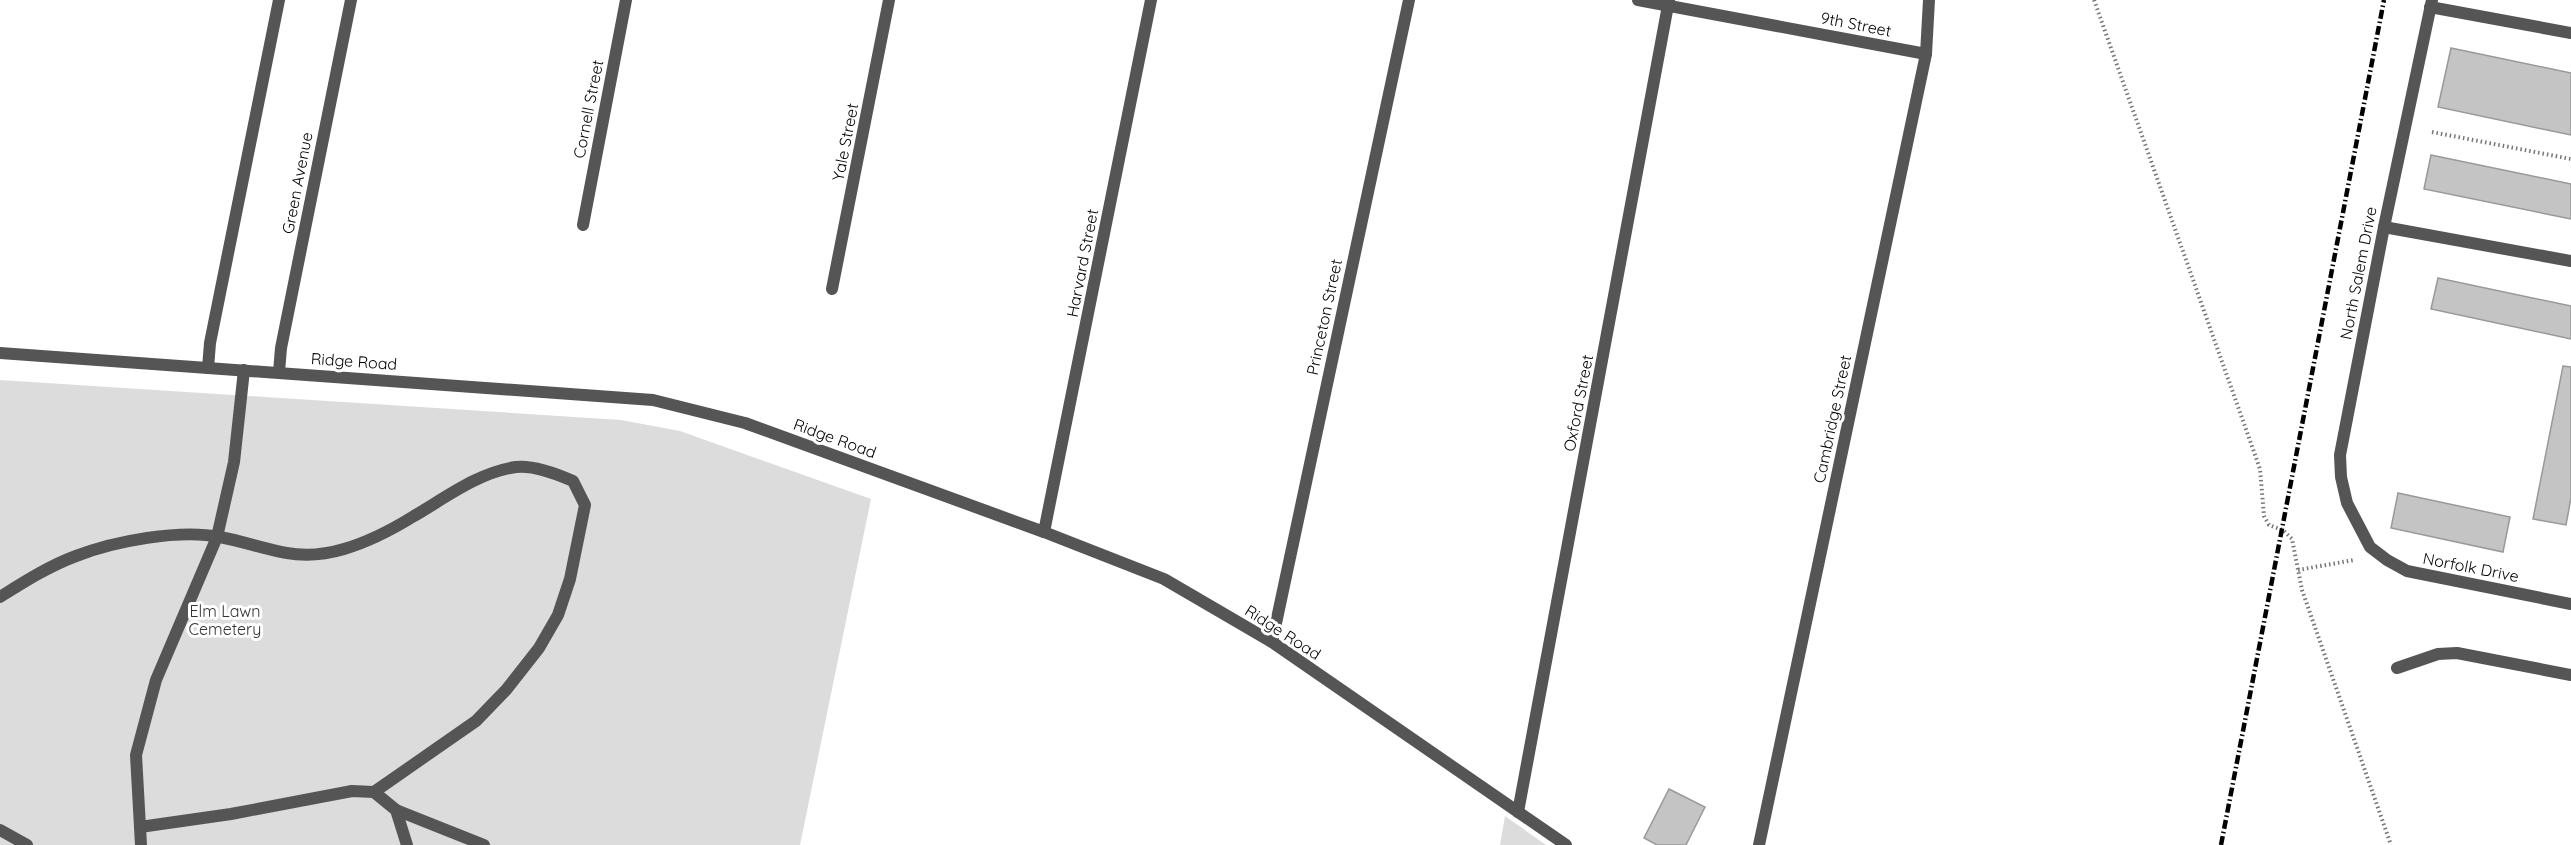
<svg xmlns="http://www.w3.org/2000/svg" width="2571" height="845" font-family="Quicksand,sans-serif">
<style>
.green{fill:#dcdcdc}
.building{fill:#c4c4c4;stroke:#999;stroke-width:1.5}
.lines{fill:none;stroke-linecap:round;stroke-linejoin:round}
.path{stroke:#777;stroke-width:4;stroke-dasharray:1.5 3;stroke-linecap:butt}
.lane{stroke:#555;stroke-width:12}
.street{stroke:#555;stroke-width:12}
.rail{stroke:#000;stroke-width:4.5;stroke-dasharray:9 3 1.5 3;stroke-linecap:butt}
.labels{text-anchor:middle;stroke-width:6;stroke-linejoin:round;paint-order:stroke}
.street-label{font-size:16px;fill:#000;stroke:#fff}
.park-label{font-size:16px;fill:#333;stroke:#fff}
</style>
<rect width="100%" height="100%" fill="#fff"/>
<g class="green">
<polygon points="0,380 621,420 680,431 871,499 800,845 0,845"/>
<polygon points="1505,816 1546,845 1500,845"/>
</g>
<g class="building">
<polygon points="2451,48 2571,73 2571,135 2438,107"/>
<polygon points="2431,155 2571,184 2571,219 2424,189"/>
<polygon points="2438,278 2571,306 2571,339 2431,309"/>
<polygon points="2563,366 2571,367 2571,498 2566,525 2533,519"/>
<polygon points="2398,493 2510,517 2503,552 2391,528"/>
<polygon points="1669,789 1705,807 1686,845 1657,845 1644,838"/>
</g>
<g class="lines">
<g class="path">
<polyline points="2094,0 2260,469 2264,516 2269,525 2283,530 2292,539 2302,590 2391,845"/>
<polyline points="2432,132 2571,159"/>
<polyline points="2298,570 2354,560"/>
</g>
<g class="lane">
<polyline points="2430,7 2571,33"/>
<polyline points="2384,227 2571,261"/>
<path d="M0 597C24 582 49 566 76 556 115 541 179 529 220 537 267 546 294 564 344 549 368 542 393 529 414 516 445 498 479 472 516 467 534 465 557 474 573 481L585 505 570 579 558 615 539 648 506 690 476 721 374 792"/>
<polyline points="2397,668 2438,654 2457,653 2571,675"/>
<polyline points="396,810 484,845"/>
<polyline points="140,827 231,814 352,791 374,792 396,810 407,845"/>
<polyline points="0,830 27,845"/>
<polyline points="141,845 136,755 156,680 217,537 234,462 244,370"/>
</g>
<g class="street">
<polyline points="1638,0 1926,54"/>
<polyline points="2432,0 2384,227 2340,455 2341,477 2347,503 2370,547 2387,560 2407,571 2571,604"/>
<polyline points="583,225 626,0"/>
<polyline points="832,289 889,0"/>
<polyline points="0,353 653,400 745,423 1044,532 1164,579 1272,642 1566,845"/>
<polyline points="208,368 210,343 279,0"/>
<polyline points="279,372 281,348 351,0"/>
<polyline points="1044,532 1151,0"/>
<polyline points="1272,642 1409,0"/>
<polyline points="1518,812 1669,0"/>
<polyline points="1759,845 1926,54 1929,0"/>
</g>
<polyline class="rail" points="2221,845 2384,0"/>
</g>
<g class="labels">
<g class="street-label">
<text transform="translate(1856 24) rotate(11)" y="6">9th Street</text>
<text transform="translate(588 109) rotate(-79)" y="6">Cornell Street</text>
<text transform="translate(845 142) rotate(-79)" y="6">Yale Street</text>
<text transform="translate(297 183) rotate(-79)" y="6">Green Avenue</text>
<text transform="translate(1082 263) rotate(-79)" y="6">Harvard Street</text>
<text transform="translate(2358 273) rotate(-79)" y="6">North Salem Drive</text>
<text transform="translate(1324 317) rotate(-78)" y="6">Princeton Street</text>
<text transform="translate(354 361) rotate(4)" y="6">Ridge Road</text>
<text transform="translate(1578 403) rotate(-79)" y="6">Oxford Street</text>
<text transform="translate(1832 419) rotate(-78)" y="6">Cambridge Street</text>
<text transform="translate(835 438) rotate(20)" y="6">Ridge Road</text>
<text transform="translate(2471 567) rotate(11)" y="6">Norfolk Drive</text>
<text transform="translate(1283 632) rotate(33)" y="6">Ridge Road</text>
</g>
<g class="park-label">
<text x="225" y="617">Elm Lawn<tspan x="225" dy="18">Cemetery</tspan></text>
</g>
</g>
</svg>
